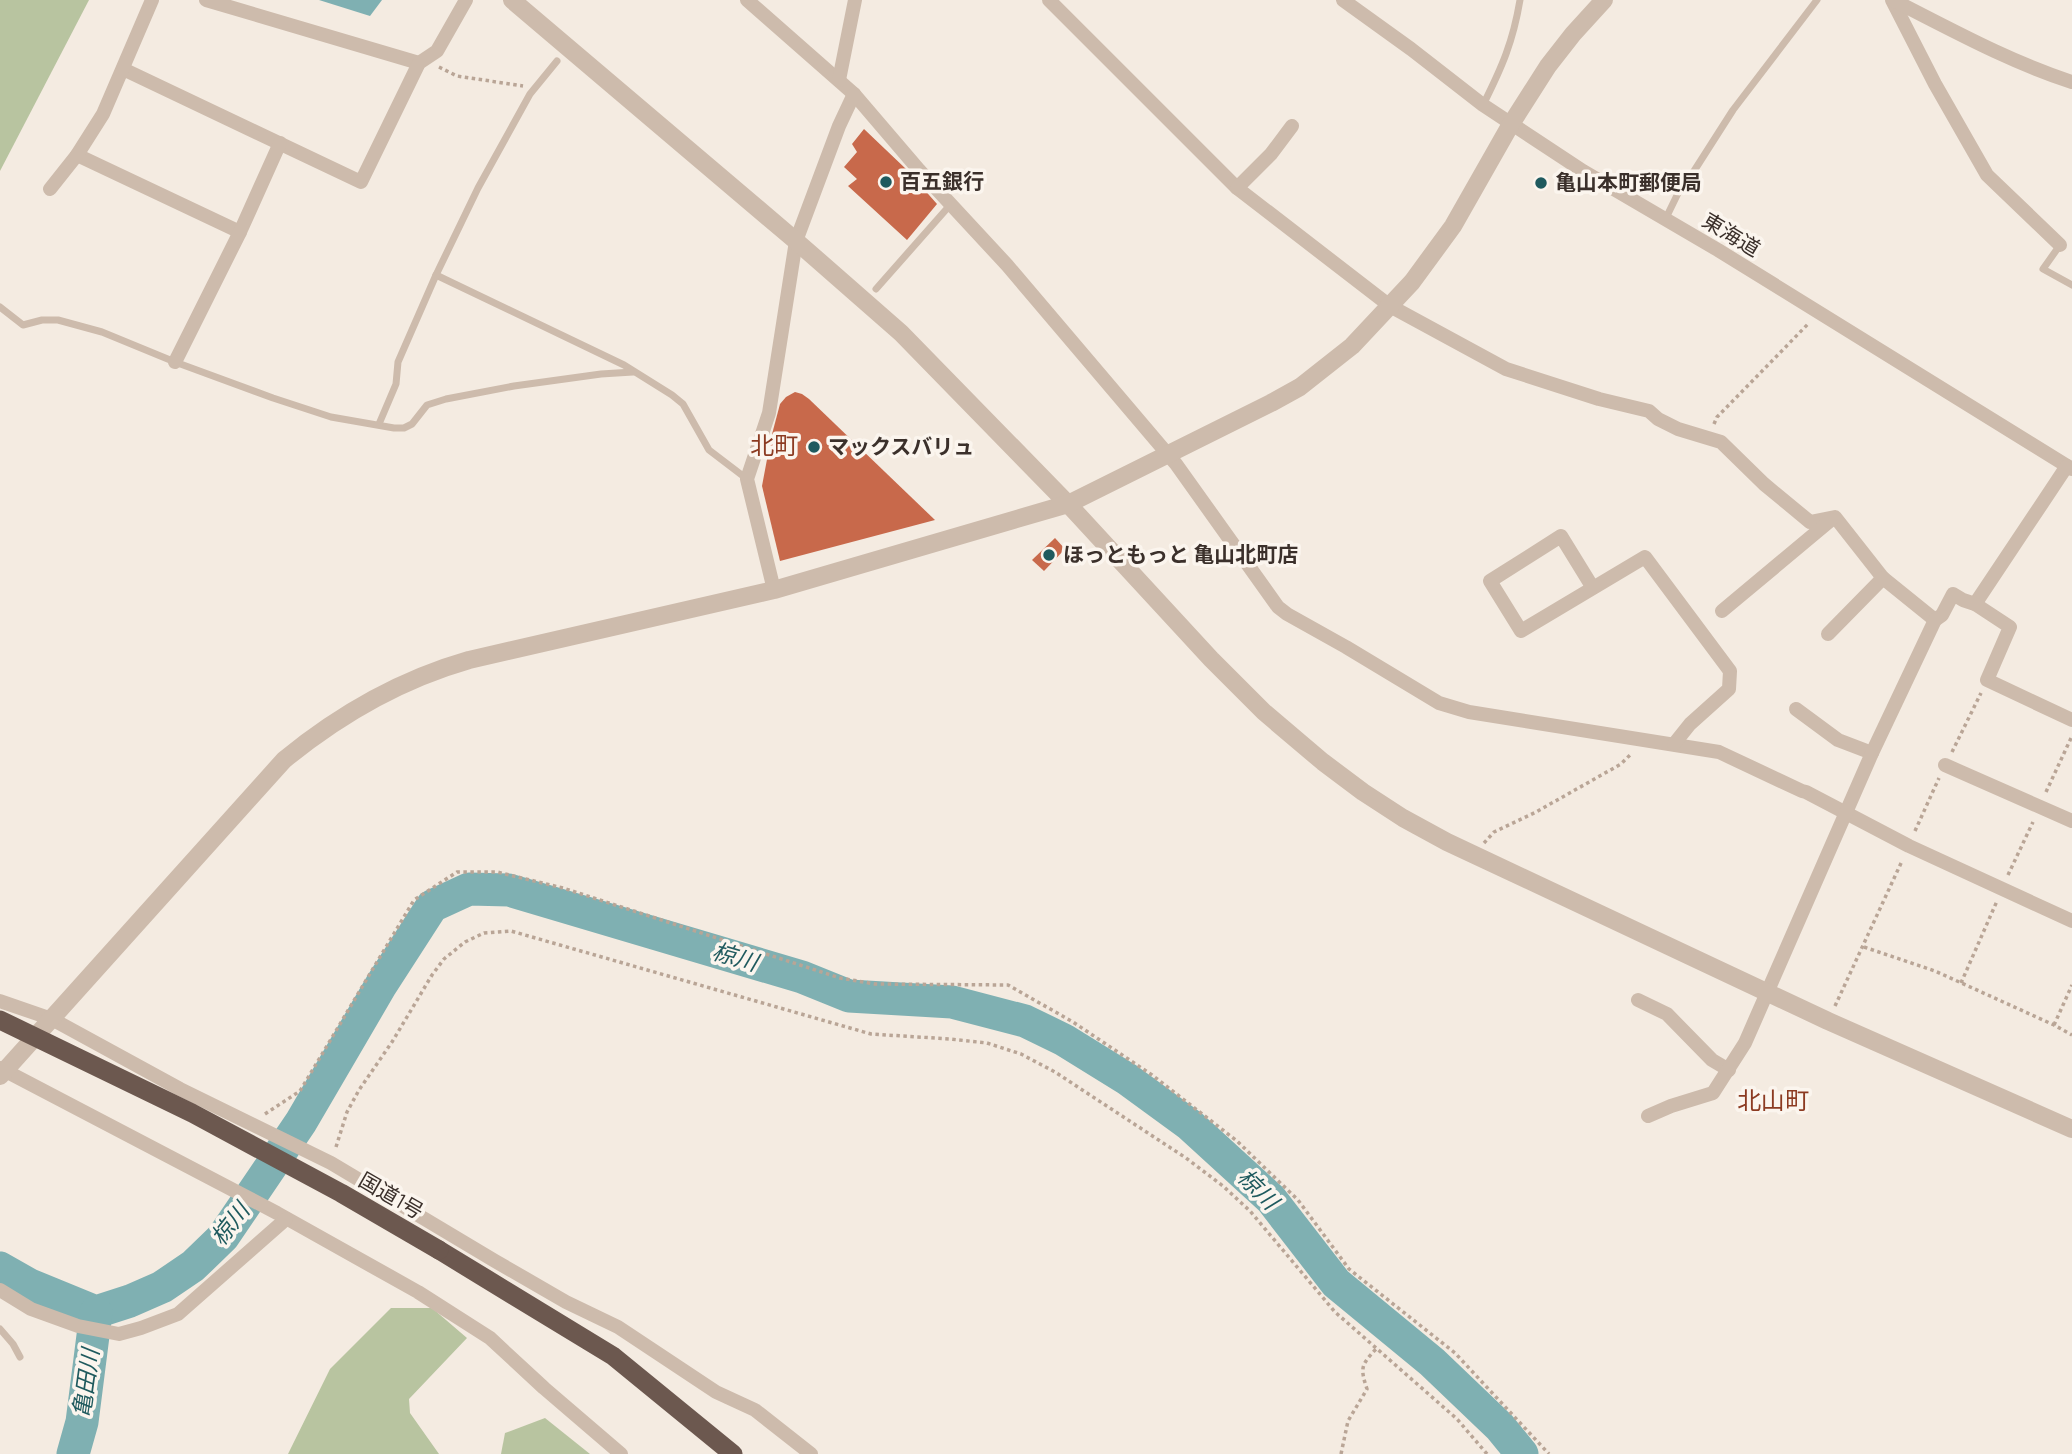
<svg xmlns="http://www.w3.org/2000/svg" width="2072" height="1454" font-family="Barlow,'Noto Sans JP',sans-serif">
<style>
.green{fill:#b8c4a0}
.water{fill:#7fb0b2}
.lines{fill:none;stroke-linecap:round;stroke-linejoin:round}
.river{stroke:#7fb0b2;stroke-width:33}
.building{fill:#c8694b}
.path{stroke:#b9a596;stroke-width:3.5;stroke-dasharray:3.5 3.5;stroke-linecap:butt}
.service{stroke:#cdbbac;stroke-width:7}
.minor{stroke:#cdbbac;stroke-width:14}
.tertiary{stroke:#cdbbac;stroke-width:18}
.trunk{stroke:#6c584f;stroke-width:19}
.trunk-bridge{stroke:#6c584f;stroke-width:19}
.poi-dot{fill:#1f5a5e;stroke:#fbf5ee;stroke-width:2.5}
.labels{text-anchor:middle;stroke-width:7;stroke-linejoin:round;paint-order:stroke}
.poi-label{font-size:21px;font-weight:bold;fill:#3b302b;stroke:#fbf5ee;text-anchor:start}
.street-label{font-size:21px;fill:#3b302b;stroke:#fbf5ee}
.water-label{font-size:23px;font-style:italic;fill:#1f5a5e;stroke:#fbf5ee}
.quarter-label{font-size:24px;fill:#8c3b22;stroke:#fbf5ee}
</style>
<rect width="100%" height="100%" fill="#f4ebe1"/>
<g class="green">
<polygon points="0,0 89,0 0,171"/>
<polygon points="391,1308 432,1308 467,1338 409,1399 410,1413 439,1454 288,1454 330,1369"/>
<polygon points="545,1418 590,1454 501,1454 505,1433"/>
</g>
<polygon class="water" points="319,0 382,0 370,16"/>
<g class="lines">
<g class="river">
<polyline points="0,1268 30,1285 96,1312 130,1301 162,1287 193,1266 223,1237 301,1122 381,985 432,906 469,889 509,890 802,977 849,996 952,1002 1025,1021 1064,1040 1127,1079 1190,1125 1271,1199 1336,1283 1432,1362 1500,1427 1522,1454"/>
<polyline points="73,1454 82,1422 96,1312"/>
</g>
</g>
<g class="building">
<polygon points="864,129 906,169 937,204 907,240 848,186 857,179 844,167 857,152 852,144"/>
<polygon points="795,392 802,394 809,399 935,520 780,561 762,486 771,438 780,404 786,397"/>
<polygon points="1055,538 1065,549 1044,571 1032,560"/>
</g>
<g class="lines">
<g class="path">
<polyline points="439,67 457,76 523,86"/>
<polyline points="1714,424 1717,417 1809,323"/>
<polyline points="1952,752 1981,693"/>
<polyline points="2046,792 2072,736"/>
<polyline points="1915,831 1939,778"/>
<polyline points="1484,843 1494,832 1536,812 1621,764 1632,753"/>
<polyline points="2008,875 2033,822"/>
<polyline points="1864,947 1935,971 2054,1025 2072,1035"/>
<polyline points="1961,983 1997,901"/>
<polyline points="1835,1006 1902,861"/>
<polyline points="2054,1025 2072,985"/>
<polyline points="265,1114 300,1091 414,900 457,872 497,872 563,888 840,978 875,984 1008,985 1073,1022 1152,1075 1237,1141 1298,1200 1349,1269 1455,1353 1549,1454"/>
<polyline points="336,1147 347,1112 359,1090 392,1042 432,975 444,959 465,942 484,933 511,931 871,1034 950,1039 987,1043 1021,1054 1055,1072 1186,1158 1223,1186 1250,1211 1335,1312 1457,1419 1487,1454"/>
<path d="M1341 1454 1348 1421 1367 1389C1360 1368 1361 1365 1376 1349"/>
</g>
<g class="service">
<path d="M1483 105C1502 67 1513 42 1520 0"/>
<polyline points="1665,220 1682,185 1694,171 1733,110 1817,0"/>
<polyline points="2060,245 2043,269 2072,285"/>
<polyline points="436,275 624,365 672,395 683,404 709,450 747,479"/>
<polyline points="876,289 951,204"/>
<polyline points="0,307 23,325 42,320 58,320 102,332 175,362 273,398 331,417 394,428 404,428 412,424 427,405 446,399 514,386 601,374 633,372"/>
<polyline points="379,424 396,384 398,362 436,275 478,188 530,94 557,61"/>
<polyline points="0,1329 13,1344 20,1357"/>
</g>
<g class="minor">
<polyline points="206,0 419,63"/>
<polyline points="747,0 854,94 919,170 1007,265 1176,464 1278,607 1287,614 1346,647 1439,703 1469,712 1719,752 1802,791 1806,792 1909,846 2072,921"/>
<polyline points="1049,0 1237,188 1390,306 1506,369 1599,399 1649,411 1658,419 1678,429 1721,442 1764,484 1810,522 1835,517 1883,578"/>
<polyline points="1343,0 1411,49 1483,105 1583,171 1718,250 2072,469"/>
<polyline points="1892,0 1935,84 1987,175 2060,245"/>
<path d="M1893 0C1952 30 2010 62 2072 82"/>
<polyline points="123,69 361,182 419,63 437,51 466,0"/>
<polyline points="839,80 855,0"/>
<polyline points="77,155 240,232"/>
<polyline points="1237,188 1271,154 1292,126"/>
<polyline points="50,189 77,155 103,114 152,0"/>
<polyline points="175,362 240,232 280,143"/>
<polyline points="1593,588 1561,536 1490,581 1521,631 1645,557 1730,671 1729,689 1690,724 1674,744"/>
<polyline points="774,590 747,479 769,413 796,241 839,126 854,94"/>
<polyline points="1975,604 2067,466"/>
<polyline points="1722,611 1831,520"/>
<polyline points="1828,634 1883,578 1935,620"/>
<polyline points="1796,709 1838,740 1872,753"/>
<polyline points="1945,765 2072,821"/>
<polyline points="1638,1000 1667,1014 1712,1060 1729,1070"/>
<polyline points="0,1001 52,1019 180,1089 331,1163 495,1261 566,1302 618,1327 716,1392 755,1410 811,1454"/>
<polyline points="0,1068 277,1213 418,1292 490,1338 544,1388 621,1454"/>
<polyline points="1648,1116 1671,1106 1713,1093 1745,1043 1872,753 1935,620 1942,615 1953,594 1963,600 1975,604 2010,627 1987,680 2072,720"/>
<polyline points="0,1290 31,1309 78,1326 119,1334 141,1328 178,1314 286,1219"/>
</g>
<g class="tertiary">
<polyline points="512,0 796,241 901,333 1068,504 1211,659 1264,712 1323,762 1363,792 1403,818 1447,842 1828,1021 2072,1129"/>
<path d="M0 1076 284 760C340 714 399 680 469 660L774 590 1068 504 1271 403 1300 387 1352 346 1412 282 1453 226 1511 124 1548 66 1573 34 1604 0"/>
</g>
<polyline class="trunk" points="439,1250 613,1356 733,1454"/>
<polyline class="trunk-bridge" points="0,1020 192,1113 341,1193 439,1250"/>
</g>
<g class="poi-dot">
<circle cx="886" cy="182" r="7"/>
<circle cx="1541" cy="183" r="7"/>
<circle cx="814" cy="447" r="7"/>
<circle cx="1049" cy="555" r="7"/>
</g>
<g class="labels">
<g class="poi-label">
<text x="900" y="189">百五銀行</text>
<text x="1555" y="190">亀山本町郵便局</text>
<text x="828" y="454">マックスバリュ</text>
<text x="1063" y="562">ほっともっと 亀山北町店</text>
</g>
<g class="street-label">
<text transform="translate(1731 235) rotate(31)" y="7">東海道</text>
<text transform="translate(391 1196) rotate(30)" y="7">国道1号</text>
</g>
<g class="water-label">
<text transform="translate(735 957) rotate(16)" y="8">椋川</text>
<text transform="translate(1258 1189) rotate(45)" y="8">椋川</text>
<text transform="translate(230 1224) rotate(-52)" y="8">椋川</text>
<text transform="translate(86 1383) rotate(-82)" y="8">亀田川</text>
</g>
<g class="quarter-label">
<text x="774" y="454">北町</text>
<text x="1773" y="1109">北山町</text>
</g>
</g>
</svg>
